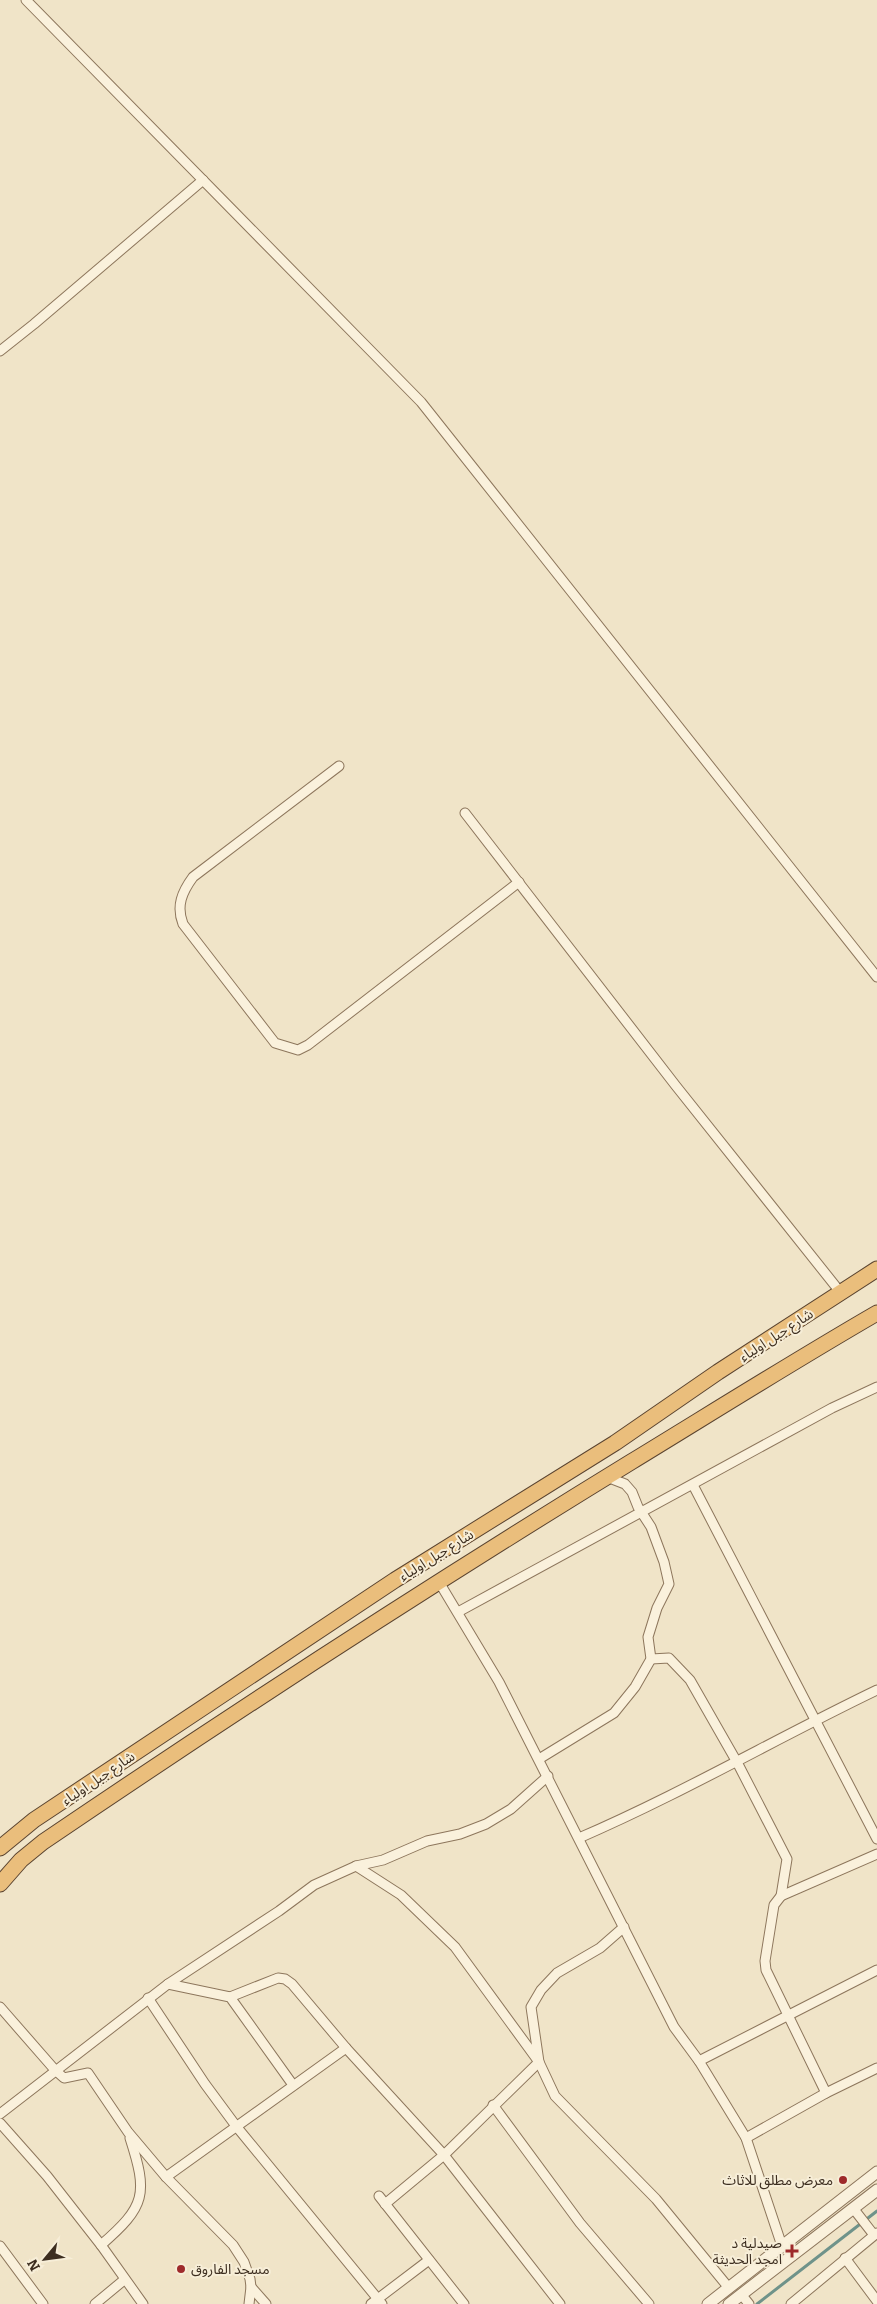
<svg xmlns="http://www.w3.org/2000/svg" width="877" height="2304" font-family="Bitter,'Noto Sans Arabic',serif">
<style>
.lines{fill:none;stroke-linecap:round;stroke-linejoin:round}
.stream{stroke:#6f938a;stroke-width:3}
.minor-casing{stroke:#8d765c;stroke-width:11}
.tertiary-casing{stroke:#8d765c;stroke-width:13}
.trunk-casing{stroke:#5b4430;stroke-width:17}
.minor{stroke:#faf1dc;stroke-width:9}
.tertiary{stroke:#faf1dc;stroke-width:11}
.trunk{stroke:#eabe7c;stroke-width:15}
.poi-dot{fill:#9e2a2b;stroke:#f7eed8;stroke-width:2}
.labels{text-anchor:middle;stroke-width:4;stroke-linejoin:round;paint-order:stroke}
.street-label{font-size:14px;fill:#3d2e20;stroke:#f7eed8}
.poi-label{font-size:14px;fill:#3d2e20;stroke:#f7eed8;text-anchor:end}
</style>
<rect width="100%" height="100%" fill="#f0e4c8"/>
<g class="lines">
<polyline class="stream" points="757,2304 877,2211"/>
<g class="minor-casing">
<g id="minor">
<polyline points="26,0 421,402 877,977"/>
<polyline points="0,351 34,324 203,180"/>
<path d="M339 766 193 877C182 892 176 906 183 924L275 1043 298 1050 308 1045 519 882"/>
<polyline points="465,813 676,1086 841,1293"/>
<polyline points="693,1485 877,1839"/>
<polyline points="439,1582 499,1682 674,2027 699,2061 746,2138 782,2246"/>
<polyline points="458,1612 832,1408 877,1387"/>
<polyline points="651,1659 669,1658 690,1680 738,1764 787,1859 781,1896"/>
<polyline points="539,1759 614,1713 635,1687 651,1659 648,1637 657,1608 669,1584 664,1562 651,1527 638,1507 632,1492 625,1484 607,1477"/>
<path d="M579 1838C681 1794 777 1738 877 1690"/>
<polyline points="356,1866 401,1895 455,1947 539,2062 555,2096 656,2199 729,2288"/>
<polyline points="168,1984 230,1997 293,2085"/>
<polyline points="230,1997 278,1978 285,1979 292,1984 346,2048 444,2155 560,2304"/>
<polyline points="148,1998 205,2084 236,2126 382,2304"/>
<polyline points="0,2007 55,2070 64,2078 88,2073 128,2132 166,2177 233,2245 244,2262 250,2279 251,2287 249,2304"/>
<polyline points="699,2061 877,1970"/>
<polyline points="826,2093 766,1970 765,1961 774,1905 781,1896 877,1854"/>
<polyline points="493,2105 580,2223 649,2304"/>
<polyline points="0,2114 168,1984 279,1911 314,1885 356,1866 383,1860 427,1841 460,1834 486,1824 511,1809 548,1776"/>
<polyline points="0,2123 47,2176 101,2245"/>
<path d="M130 2138C148 2194 146 2206 101 2245L143 2304"/>
<polyline points="746,2138 826,2093 877,2068"/>
<polyline points="166,2177 346,2048"/>
<polyline points="379,2196 464,2304"/>
<polyline points="385,2204 444,2155 539,2062 531,2007 541,1990 557,1973 600,1948 624,1927"/>
<polyline points="853,2208 874,2235"/>
<polyline points="0,2246 43,2304"/>
<polyline points="845,2258 877,2301"/>
<polyline points="251,2287 266,2304"/>
<polyline points="741,2294 749,2304"/>
<polyline points="95,2304 124,2280"/>
<polyline points="371,2304 429,2260"/>
<polyline points="791,2304 877,2233"/>
</g>
</g>
<g class="tertiary-casing">
<g id="tertiary">
<polyline points="708,2304 877,2172"/>
<polyline points="729,2304 877,2190"/>
</g>
</g>
<g class="trunk-casing">
<g id="trunk">
<polyline points="0,1848 34,1820 395,1580 615,1443 718,1372 877,1269"/>
<path d="M0 1884 21 1860 43 1842C236 1711 432 1584 631 1462 713 1412 794 1361 877 1313"/>
</g>
</g>
<use href="#minor" class="minor"/>
<use href="#tertiary" class="tertiary"/>
<use href="#trunk" class="trunk"/>
</g>
<g class="poi-dot">
<circle cx="843" cy="2180" r="5"/>
<path d="M789.5 2243.5h5v5h5v5h-5v5h-5v-5h-5v-5h5z"/>
<circle cx="181" cy="2269" r="5"/>
</g>
<g class="labels">
<g class="street-label">
<text transform="translate(776 1335) rotate(-33)" y="5">شارع جبل اولياء</text>
<text transform="translate(436 1555) rotate(-32)" y="5">شارع جبل اولياء</text>
<text transform="translate(98 1778) rotate(-34)" y="5">شارع جبل اولياء</text>
</g>
<g class="poi-label">
<text x="833" y="2185">معرض مطلق للاثاث</text>
<text x="782" y="2248">صيدلية د<tspan x="782" dy="16">امجد الحديثة</tspan></text>
<text x="191" y="2274" text-anchor="start">مسجد الفاروق</text>
</g>
</g>
<g transform="translate(45 2259) rotate(241)" stroke="#f7eed8" stroke-width="4" paint-order="stroke">
<path d="M0-4L9 19L0 12L-9 19Z" fill="#3d2e20"/>
<text y="-8" font-size="14" font-weight="bold" text-anchor="middle" fill="#3d2e20">N</text>
</g>
</svg>
